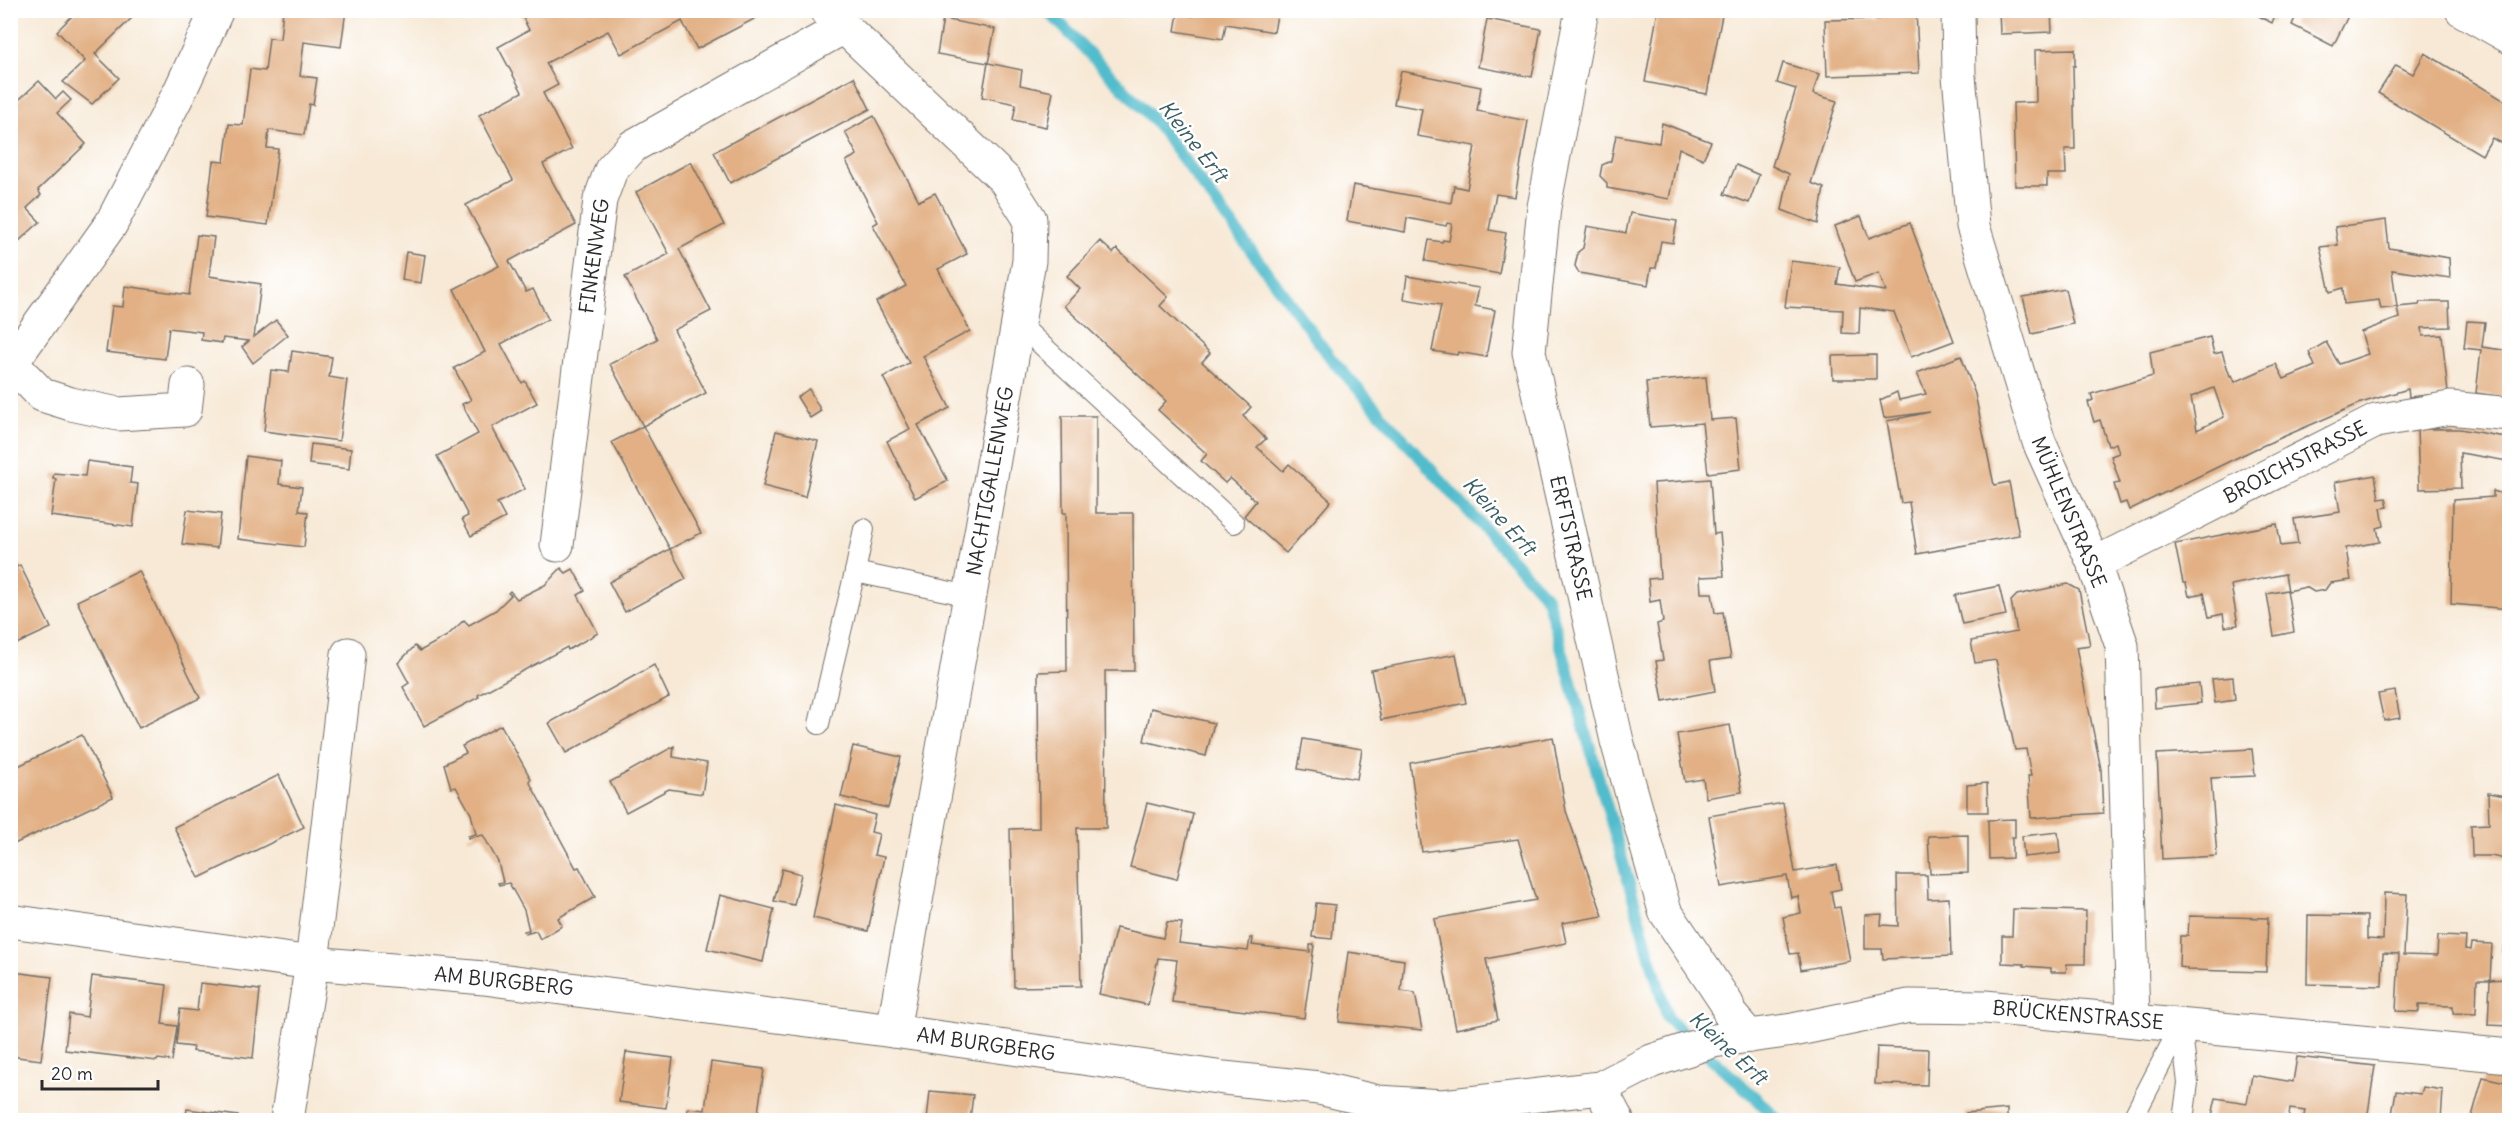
<svg xmlns="http://www.w3.org/2000/svg" width="2520" height="1131" font-family="Delius,sans-serif">
<style>
.lines{fill:none;stroke-linecap:round;stroke-linejoin:round}
.stream{stroke:#51bccc;stroke-width:12}
.building{fill:#e2b084;fill-rule:evenodd}
.lane-casing{stroke:#726e67;stroke-width:22}
.street-casing{stroke:#726e67;stroke-width:35}
.lane{stroke:#fff;stroke-width:20}
.street{stroke:#fff;stroke-width:33}
.labels{text-anchor:middle;stroke-width:5;stroke-linejoin:round;paint-order:stroke}
.street-label{font-size:20px;fill:#2b2b2b;stroke:#fff}
.water-label{font-size:21px;font-style:italic;fill:#385e63;stroke:#fff}
</style>
<rect width="100%" height="100%" fill="#fff"/>
<filter id="ink" filterUnits="userSpaceOnUse"><feTurbulence type="fractalNoise" baseFrequency=".0167" numOctaves="2"/><feDisplacementMap in="SourceGraphic" scale="12" xChannelSelector="R" yChannelSelector="G"/><feConvolveMatrix kernelMatrix="1 2 1 2 8 2 1 2 1" color-interpolation-filters="sRGB"/></filter>
<filter id="wash" filterUnits="userSpaceOnUse"><feTurbulence type="fractalNoise" baseFrequency=".008" numOctaves="4" result="noise"/><feDisplacementMap in="SourceGraphic" scale="24" xChannelSelector="R" yChannelSelector="G"/><feGaussianBlur stdDeviation="1.35" result="paint"/><feColorMatrix in="noise" values="0 0 0 0 0 0 0 0 0 0 0 0 0 0 0 0 0 1.4 0 .05"/><feComposite in="paint" operator="in"/></filter>
<g filter="url(#wash)">
<rect width="100%" height="100%" fill="#f7e9d6"/>
<g class="lines">
<polyline class="stream" points="1047,10 1155,121 1332,360 1547,598 1668,1019 1758,1100 1777,1120"/>
</g>
<g id="blocks">
<g class="building">
<polygon points="78,10 140,10 95,54 119,78 92,104 63,82 85,61 57,31"/>
<polygon points="283,10 346,10 341,47 304,42 300,76 317,78 313,105 309,104 304,135 269,130 267,148 278,149 268,225 206,217 213,161 224,162 229,124 243,125 250,69 265,71 269,38 280,39"/>
<polygon points="519,10 754,10 758,17 697,49 682,21 621,54 608,31 546,63 558,85 543,93 572,149 543,164 576,225 509,261 526,292 533,289 548,319 501,344 522,383 525,381 537,403 492,427 525,489 497,503 505,518 471,536 462,519 468,516 437,456 478,434 462,404 471,400 454,368 485,352 454,289 499,266 466,205 513,180 479,115 522,92 498,47 529,30"/>
<polygon points="902,10 945,10 943,19 995,29 988,63 1022,70 1020,85 1053,92 1046,127 1013,120 1016,104 982,97 988,63 937,54 943,19"/>
<polygon points="1194,10 1278,10 1274,32 1226,24 1223,39 1175,31 1178,13 1193,16"/>
<polygon points="1658,10 1723,10 1707,94 1645,82"/>
<polygon points="1878,10 1916,10 1919,73 1827,76 1825,20 1878,19"/>
<polygon points="1999,10 2051,10 2052,32 2000,34"/>
<polygon points="2247,10 2277,10 2272,23"/>
<polygon points="2280,10 2351,10 2333,46 2292,25 2295,18"/>
<polygon points="1487,19 1541,29 1532,77 1478,67"/>
<polygon points="2075,49 2075,66 2073,66 2075,149 2065,149 2066,174 2047,174 2047,186 2015,186 2013,103 2036,102 2035,50"/>
<polygon points="2425,53 2510,104 2507,114 2510,115 2510,149 2492,138 2482,155 2378,93 2396,65 2413,74"/>
<polygon points="1783,63 1819,74 1813,94 1837,101 1811,183 1824,188 1818,224 1782,210 1789,174 1772,166 1796,89 1777,83"/>
<polygon points="1401,71 1481,87 1477,111 1528,121 1515,197 1496,194 1489,230 1506,233 1499,274 1425,261 1429,240 1442,242 1443,240 1449,241 1452,224 1447,223 1446,226 1407,218 1405,232 1347,221 1353,185 1451,203 1454,186 1467,189 1475,146 1417,136 1422,109 1394,104"/>
<polygon points="854,77 870,109 730,183 714,152"/>
<polygon points="39,81 56,99 63,92 71,100 57,113 86,144 38,190 41,195 27,208 40,222 10,249 10,108"/>
<polygon points="874,116 919,201 935,193 967,254 938,269 970,331 923,356 950,408 918,425 948,481 915,498 887,441 910,429 883,377 909,363 876,302 906,286 873,225 878,222 846,161 857,155 845,132"/>
<polygon points="1662,123 1711,142 1703,159 1679,148 1669,199 1607,188 1607,183 1600,176 1602,165 1611,161 1616,135 1659,143"/>
<polygon points="691,162 724,225 679,249 711,311 674,330 706,393 643,426 610,364 657,339 625,277 669,254 636,192"/>
<polygon points="1736,165 1759,175 1749,203 1724,194"/>
<polygon points="1630,213 1677,221 1673,243 1661,241 1656,268 1651,268 1648,285 1579,273 1575,266 1578,252 1583,248 1587,226 1626,233"/>
<polygon points="1861,216 1869,238 1910,223 1954,341 1911,357 1894,312 1860,308 1859,334 1842,333 1843,310 1785,307 1791,261 1840,267 1837,284 1886,291 1879,273 1855,282 1835,226"/>
<polygon points="2386,220 2389,248 2449,258 2450,278 2392,270 2397,307 2381,309 2379,300 2344,304 2343,288 2330,292 2320,247 2338,245 2335,227"/>
<polygon points="197,235 214,237 209,276 261,284 254,337 276,320 288,335 253,363 242,347 249,341 223,338 222,343 201,340 202,332 169,328 165,359 106,352 112,306 123,307 125,286 189,295"/>
<polygon points="1100,241 1113,253 1117,249 1168,297 1160,306 1210,353 1202,362 1251,407 1243,416 1266,439 1257,447 1283,471 1289,464 1331,501 1286,553 1244,516 1256,501 1230,478 1225,483 1201,461 1207,454 1158,410 1166,401 1064,306 1080,289 1067,276"/>
<polygon points="406,252 425,255 421,283 402,280"/>
<polygon points="1407,276 1479,288 1475,306 1495,310 1486,357 1458,352 1457,355 1432,351 1441,305 1404,299"/>
<polygon points="2065,289 2073,324 2032,334 2023,297"/>
<path d="M2420 302H2449L2450 327 2422 328 2423 336 2442 335 2448 393 2409 397 2408 389 2361 403 2255 449 2129 510 2126 502 2120 504 2114 484 2120 483 2111 456 2119 453 2116 443 2108 446 2100 420 2094 422 2088 402 2093 400 2091 394 2153 376 2150 352 2210 337 2214 354 2222 352 2230 376 2232 375 2235 382 2276 364 2284 379 2315 366 2309 352 2326 342 2339 364 2368 354 2361 332 2399 318 2397 307 2419 305ZM2214 388 2224 417 2197 430 2191 397Z"/>
<polygon points="2467,321 2485,322 2482,347 2510,351 2510,398 2476,393 2481,350 2464,348"/>
<polygon points="292,351 332,357 329,377 347,380 339,441 264,431 271,370 289,372"/>
<polygon points="1876,355 1876,379 1833,379 1832,356"/>
<polygon points="1961,356 1975,394 1994,485 2009,482 2019,535 1917,554 1909,502 1901,503 1887,421 1930,412 1884,418 1880,400 1897,392 1899,400 1926,394 1917,373"/>
<polygon points="1706,377 1710,420 1736,418 1741,469 1708,473 1702,423 1650,427 1646,382"/>
<polygon points="809,389 821,411 810,418 797,397"/>
<polygon points="1062,416 1096,416 1096,513 1133,513 1134,671 1105,671 1106,828 1077,828 1081,986 1014,987 1010,829 1039,828 1038,672 1067,671 1066,513 1063,513"/>
<polygon points="643,426 701,533 670,549 612,442"/>
<polygon points="2417,429 2460,429 2510,438 2510,473 2506,473 2508,461 2460,453 2461,488 2419,489"/>
<polygon points="776,431 818,441 805,497 763,486"/>
<polygon points="311,444 351,449 349,469 309,464"/>
<polygon points="246,456 281,461 279,484 302,487 299,511 308,512 304,547 238,539"/>
<polygon points="87,461 132,467 130,483 138,484 133,527 51,516 56,479 53,478 54,473 85,476"/>
<polygon points="2375,475 2379,499 2386,498 2388,507 2381,508 2384,526 2377,528 2380,542 2346,548 2351,580 2330,583 2325,590 2314,592 2306,587 2288,591 2285,574 2231,585 2238,625 2225,627 2223,614 2209,617 2204,593 2189,596 2186,583 2183,583 2175,544 2277,524 2281,546 2298,544 2294,519 2340,512 2335,482"/>
<polygon points="1710,479 1714,534 1720,533 1724,576 1700,577 1701,593 1712,593 1715,613 1723,612 1731,658 1710,661 1715,691 1663,701 1656,661 1663,660 1657,624 1663,622 1660,600 1650,602 1648,579 1660,578 1654,483"/>
<polygon points="2493,491 2510,496 2510,609 2451,604 2453,500 2493,497"/>
<polygon points="187,510 221,514 217,548 182,544"/>
<polygon points="670,549 686,579 625,612 609,582"/>
<polygon points="20,565 51,628 10,647 10,570"/>
<polygon points="561,568 566,573 573,569 585,591 578,595 598,633 568,650 567,647 478,695 479,697 424,726 403,687 409,683 398,663 415,646 420,651 447,636 464,620 469,625 496,610 511,595 508,593 510,591 517,599 545,585"/>
<polygon points="139,571 200,698 139,728 77,601"/>
<polygon points="2068,584 2079,590 2090,645 2076,647 2101,769 2103,813 2031,818 2028,776 2031,776 2026,749 2015,750 1996,660 1975,663 1971,641 2017,632 2011,601 2017,595"/>
<polygon points="1999,586 2006,615 1962,624 1955,595"/>
<polygon points="2287,590 2294,632 2274,636 2267,594"/>
<polygon points="1456,654 1466,703 1381,720 1371,670"/>
<polygon points="654,665 669,697 566,753 549,723"/>
<polygon points="2233,677 2235,700 2215,703 2212,679"/>
<polygon points="2199,684 2201,703 2155,708 2154,689"/>
<polygon points="2395,691 2400,718 2384,721 2378,694"/>
<polygon points="1151,708 1214,723 1206,756 1144,741"/>
<polygon points="501,725 531,779 529,781 576,868 579,867 595,897 558,918 562,926 540,939 536,931 525,934 524,931 529,930 524,910 509,883 499,885 498,883 503,882 498,862 483,835 468,838 468,836 476,834 471,814 456,787 451,788 444,764 466,753 462,746"/>
<polygon points="1730,725 1742,792 1706,798 1703,779 1685,782 1677,734"/>
<polygon points="82,735 113,797 10,846 10,770"/>
<polygon points="1553,737 1566,811 1603,916 1562,923 1566,943 1486,959 1498,1020 1456,1029 1434,919 1536,900 1518,839 1422,852 1410,763"/>
<polygon points="1303,739 1362,749 1357,779 1298,769"/>
<polygon points="674,746 673,757 707,763 702,794 669,789 626,812 610,782"/>
<polygon points="853,746 901,757 888,808 841,797"/>
<polygon points="2252,749 2255,776 2211,778 2217,856 2162,859 2157,754"/>
<polygon points="279,775 304,827 199,878 174,827"/>
<polygon points="1987,783 1988,812 1967,812 1967,785"/>
<polygon points="2488,793 2510,797 2510,860 2491,856 2472,856 2471,825 2489,824"/>
<polygon points="1147,803 1193,814 1177,879 1130,867"/>
<polygon points="1783,803 1795,872 1837,865 1841,889 1831,891 1834,908 1840,907 1850,961 1801,970 1798,953 1790,954 1783,917 1801,913 1798,896 1791,898 1787,876 1721,887 1709,816"/>
<polygon points="836,805 875,815 871,832 879,834 874,855 884,857 868,931 813,918"/>
<polygon points="2015,819 2015,837 2012,837 2012,858 1989,859 1988,820"/>
<polygon points="2058,832 2060,853 2024,857 2022,836"/>
<polygon points="1968,835 1968,873 1930,874 1928,836"/>
<polygon points="782,869 801,874 794,905 774,901"/>
<polygon points="1897,875 1927,875 1928,899 1949,898 1951,956 1883,959 1882,949 1865,949 1865,915 1882,914 1881,925 1898,926"/>
<polygon points="2384,893 2407,894 2404,955 2437,956 2438,936 2466,937 2465,949 2471,950 2472,943 2492,944 2490,980 2477,980 2476,1014 2453,1013 2453,1006 2419,1005 2419,1012 2396,1011 2399,954 2383,953 2382,986 2307,984 2308,915 2367,916 2367,939 2383,940"/>
<polygon points="720,895 774,909 763,962 707,949"/>
<polygon points="1316,903 1335,905 1332,939 1312,937"/>
<polygon points="2013,909 2086,911 2085,964 2067,964 2066,972 2051,972 2051,968 2024,966 2024,964 2002,963 2002,936 2012,936"/>
<polygon points="2189,916 2268,918 2266,972 2187,970 2187,968 2179,967 2180,936 2188,936"/>
<polygon points="1167,922 1182,923 1179,943 1248,951 1250,938 1253,938 1252,945 1310,952 1310,945 1314,945 1304,1018 1172,1002 1177,960 1158,958 1148,1005 1099,994 1116,928 1163,938"/>
<polygon points="2510,930 2510,1026 2488,1025 2490,980 2505,979 2503,951"/>
<polygon points="1348,952 1404,960 1401,991 1415,993 1422,1030 1339,1022"/>
<polygon points="13,972 52,977 41,1060 10,1056 10,995"/>
<polygon points="92,976 167,985 162,1024 177,1026 172,1061 158,1059 157,1061 65,1050 69,1014 87,1017"/>
<polygon points="200,983 260,990 253,1058 192,1051 193,1047 176,1045 180,1009 197,1011"/>
<polygon points="1877,1047 1928,1049 1927,1085 1875,1084"/>
<polygon points="626,1052 673,1058 666,1108 619,1102"/>
<polygon points="2297,1057 2375,1066 2367,1120 2303,1120 2305,1111 2290,1109 2288,1120 2211,1120 2216,1098 2247,1103 2252,1075 2293,1082"/>
<polygon points="711,1062 764,1069 757,1120 687,1120 688,1108 705,1110"/>
<polygon points="2483,1077 2510,1083 2507,1120 2471,1120"/>
<polygon points="2423,1087 2443,1090 2441,1120 2391,1120 2396,1091 2421,1094"/>
<polygon points="930,1091 973,1095 970,1120 927,1120"/>
<polygon points="187,1109 238,1116 238,1120 185,1120"/>
<polygon points="2007,1109 2007,1120 1966,1120 1966,1113"/>
<polygon points="61,1114 98,1119 98,1120 60,1120"/>
</g>
</g>
</g>
<g filter="url(#ink)">
<use href="#blocks" fill-opacity="0" stroke="#726e67" stroke-width="1.5"/>
<g class="lines">
<g class="lane-casing">
<g id="lane">
<polyline points="1018,323 1234,523"/>
<polyline points="855,572 864,529"/>
<polyline points="819,724 855,572 970,596"/>
<polyline points="2181,1025 2188,1083 2183,1120"/>
<polyline points="2132,1120 2181,1025"/>
</g>
</g>
<g class="street-casing">
<g id="street">
<polyline points="826,10 1005,180 1030,219 1029,261 893,1031"/>
<polyline points="1582,10 1544,207 1529,352 1617,741 1665,911 1727,1004 1729,1013 1749,1036"/>
<polyline points="1958,10 1959,76 1973,226 2039,442 2094,564 2122,646 2133,1020"/>
<polyline points="2462,10 2510,37"/>
<polyline points="12,364 42,395 71,404 118,414 185,410 188,385"/>
<polyline points="10,365 111,224 180,91 217,10"/>
<polyline points="557,545 600,200 611,170 633,146 844,27"/>
<polyline points="2094,564 2376,421 2450,408 2510,414"/>
<polyline points="10,921 312,963 484,978 893,1031 1224,1078 1319,1088 1378,1102 1443,1106 1600,1088 1652,1061 1713,1041 1793,1030 1909,1006 1985,1007 2510,1056"/>
<polyline points="1600,1088 1617,1120"/>
<polyline points="287,1120 312,963 348,654"/>
</g>
</g>
<use href="#lane" class="lane"/>
<use href="#street" class="street"/>
</g>
</g>
<g class="labels">
<g class="street-label">
<text transform="translate(594 256) rotate(-82)" y="7">FINKENWEG</text>
<text transform="translate(2295 462) rotate(-27)" y="7">BROICHSTRASSE</text>
<text transform="translate(990 481) rotate(-80)" y="7">NACHTIGALLENWEG</text>
<text transform="translate(2069 512) rotate(67)" y="7">MÜHLENSTRASSE</text>
<text transform="translate(1571 538) rotate(77)" y="7">ERFTSTRASSE</text>
<text transform="translate(504 981) rotate(6)" y="7">AM BURGBERG</text>
<text transform="translate(2078 1015) rotate(5)" y="7">BRÜCKENSTRASSE</text>
<text transform="translate(986 1044) rotate(8)" y="7">AM BURGBERG</text>
</g>
<g class="water-label">
<text transform="translate(1193 141) rotate(52)" y="7">Kleine Erft</text>
<text transform="translate(1499 516) rotate(48)" y="7">Kleine Erft</text>
<text transform="translate(1728 1048) rotate(43)" y="7">Kleine Erft</text>
</g>
</g>
<rect width="2520" height="1131" fill="none" stroke="#fff" stroke-width="36"/>
<path d="M42 1080v9h116v-9" fill="none" stroke="#2b2b2b" stroke-width="3"/>
<text x="51" y="1080" font-size="18" fill="#2b2b2b" stroke="#ffffff" stroke-width="4.5" paint-order="stroke">20 m</text>
</svg>
